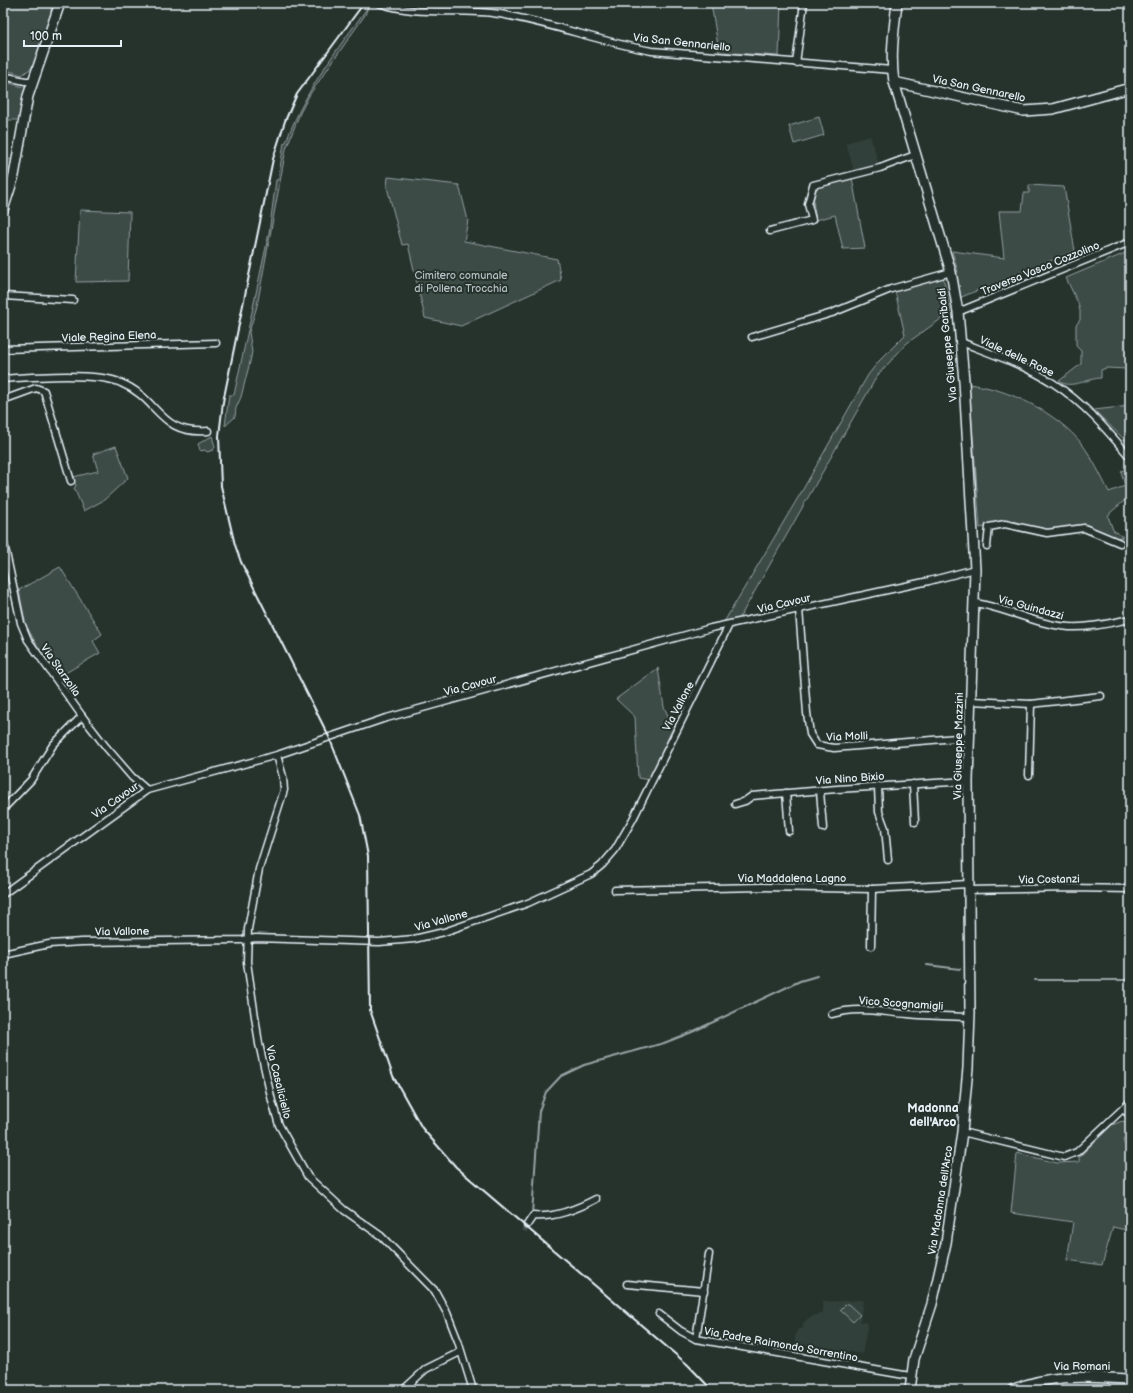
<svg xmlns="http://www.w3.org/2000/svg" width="1133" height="1393" font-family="'Balsamiq Sans',sans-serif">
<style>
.built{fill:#333f3a}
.green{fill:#3e4b47;stroke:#939ea0}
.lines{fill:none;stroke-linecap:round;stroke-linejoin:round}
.stream{stroke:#98a3a5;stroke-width:2}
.street-tunnel{stroke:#43504b;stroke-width:6;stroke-dasharray:6 3;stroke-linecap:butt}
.street-casing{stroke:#e8f1f8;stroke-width:9}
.secondary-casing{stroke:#e8f1f8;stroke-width:12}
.street{stroke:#26332d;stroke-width:6}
.secondary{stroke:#26332d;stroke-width:9}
.rail{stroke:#e8f1f8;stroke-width:2}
.labels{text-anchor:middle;stroke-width:4;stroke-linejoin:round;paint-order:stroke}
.street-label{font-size:11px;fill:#e8f1f8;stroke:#26332d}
.park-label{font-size:11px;fill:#b5bfc3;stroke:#26332d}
.neighbourhood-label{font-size:12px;font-weight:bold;fill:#e8f1f8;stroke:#26332d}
</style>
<rect width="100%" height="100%" fill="#26332d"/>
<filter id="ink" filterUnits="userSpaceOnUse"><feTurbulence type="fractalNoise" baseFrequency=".025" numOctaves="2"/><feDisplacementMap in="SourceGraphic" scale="8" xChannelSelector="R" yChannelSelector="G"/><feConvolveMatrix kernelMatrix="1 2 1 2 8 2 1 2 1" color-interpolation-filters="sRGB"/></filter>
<g filter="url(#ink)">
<g class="built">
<polygon points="870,136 879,164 854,171 846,143"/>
<polygon points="863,1300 860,1322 868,1323 862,1354 795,1343 795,1337 798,1330 803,1328 803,1323 810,1317 823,1313 822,1302"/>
</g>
<g class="green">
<polygon points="3,3 51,3 51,18 34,66 22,75 3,69"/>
<polygon points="711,3 781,3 779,56 719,52"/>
<path d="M368 7 365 15 310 94 300 113 286 149 257 306 249 332 252 352 250 362 241 397 236 408 235 417 225 426 229 395H234L269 233 276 180H278L284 143 286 142C305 90 336 51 368 7Z"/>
<polygon points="3,81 26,88 20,120 3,120"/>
<polygon points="819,117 824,135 794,144 789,126"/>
<polygon points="3,158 14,160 3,198"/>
<polygon points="388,177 459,185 468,220 464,241 557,259 561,280 461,326 425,318 408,244 402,245 387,187"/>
<path d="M852 178 865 248 843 249 835 215 816 220C808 181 819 185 852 178Z"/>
<polygon points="1029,185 1064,187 1075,251 959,298 955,273 958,272 952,251 1004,258 999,211 1022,211 1024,193 1029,193"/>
<polygon points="80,210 130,212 128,281 76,282"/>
<path d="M1130 251V378L1127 369 1106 368 1101 370V378C1089 378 1070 390 1059 381L1081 364V351L1076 346V325L1080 320V311L1078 303 1066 278Z"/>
<polygon points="943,277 951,312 907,343 877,376 739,619 724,622 802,491 868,375 879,361 905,335 895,291"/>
<path d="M969 384C1009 389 1056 412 1082 444 1093 459 1101 476 1109 492L1125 486 1121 471 1128 468 1130 470V496L1111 512 1108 516 1113 530 1123 537 1115 538 1091 528 1044 531 1007 522 980 528Z"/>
<polygon points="1130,405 1130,445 1094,410 1130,406"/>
<polygon points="212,436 215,447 213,450 207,452 205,450 200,451 198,444"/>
<polygon points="116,446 128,478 104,500 84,511 74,488 76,486 73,477 98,471 93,454"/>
<polygon points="60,567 102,634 93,641 100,653 60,676 40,650 26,626 19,590"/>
<polygon points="658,668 664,707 670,720 677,720 649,780 638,778 635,717 616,699"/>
<polygon points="1122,1121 1130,1124 1130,1133 1123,1140 1130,1160 1130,1231 1113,1227 1102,1265 1067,1260 1073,1222 1011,1213 1017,1153 1057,1163 1079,1162 1079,1157 1112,1125"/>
<polygon points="847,1303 860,1315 853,1322 840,1310"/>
</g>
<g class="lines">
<g class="stream">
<polyline points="927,965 960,969"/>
<polyline points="1035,980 1130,980"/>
<polyline points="532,1214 539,1111 546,1092 561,1076 584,1065 664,1043 692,1032 800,981 817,976"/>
</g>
<polyline class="street-tunnel" points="524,1231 527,1225"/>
<g class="street-casing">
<g id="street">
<path d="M379 3C419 17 460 7 500 14 551 23 601 42 652 51L892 70"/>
<polyline points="796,63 804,3"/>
<polyline points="3,76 25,81 33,81"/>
<polyline points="770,231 812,220 808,204 813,185 880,168 915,155"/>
<polyline points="3,296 73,300"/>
<polyline points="958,312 1130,242"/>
<polyline points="752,337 832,313 891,289 951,272"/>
<path d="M961 342C992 354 1025 365 1053 383 1084 403 1107 430 1130 457"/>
<polyline points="3,349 216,343"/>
<path d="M3 379C32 377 97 372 121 383 160 399 158 435 208 431"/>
<polyline points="3,400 36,388 44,391 71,481"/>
<polyline points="3,539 21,623 28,640 82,716 106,747 132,777 147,790"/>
<polyline points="987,546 989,527 1005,524 1047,533 1084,528 1120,543"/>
<path d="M975 603C1007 608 1037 625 1069 627 1090 628 1110 623 1130 619"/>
<polyline points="799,609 807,713 810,734 817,745 834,748 969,737"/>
<polyline points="971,701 1031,704 1101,696"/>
<polyline points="277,755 283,777 284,790 259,869 248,929 247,962 259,1044 272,1101 279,1125 308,1177 344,1210 381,1236 435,1291 447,1313 458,1341 473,1390"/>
<polyline points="1029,775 1031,704"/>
<polyline points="913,784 915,822"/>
<polyline points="878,786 879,812 885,828 888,860"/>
<polyline points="820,791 823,828"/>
<polyline points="786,793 789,831"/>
<polyline points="735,804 745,801 752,796 837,789 968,781"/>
<polyline points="3,809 31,780 53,745 82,716"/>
<polyline points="615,890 762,887 872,889 969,884"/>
<polyline points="969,890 1071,888 1130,889"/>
<polyline points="3,894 147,790 277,755 383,719 711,628 929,581 975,569"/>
<polyline points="871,946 872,889"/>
<polyline points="3,954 49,944 82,942 242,940 256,938 379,942 414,939 444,932 528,903 591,874 602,865 615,850 633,819 729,625"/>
<path d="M832 1014C858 1006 881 1012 908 1014 928 1016 949 1016 969 1017"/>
<polyline points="1123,1109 1130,1115"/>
<polyline points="962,1132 1064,1157 1077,1152 1130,1102"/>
<path d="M527 1225 533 1216C554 1218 577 1209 596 1199"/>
<polyline points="627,1284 704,1291"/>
<polyline points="659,1314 681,1331 696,1339 910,1376"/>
<polyline points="696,1339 709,1254"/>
<polyline points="403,1390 426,1369 460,1352"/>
</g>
</g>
<g class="secondary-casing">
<g id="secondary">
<path d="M897 3C894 29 890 56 894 82L951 272 958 312 964 381 975 569 968 781 970 1013 968 1068 962 1132 946 1243 932 1304 914 1359 910 1390"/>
<polyline points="894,82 1024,111 1053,109 1130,88"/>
<polyline points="3,210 14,176 28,96 60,3"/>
<path d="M1012 1390C1051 1373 1089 1377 1130 1379"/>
</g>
</g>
<use href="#street" class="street"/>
<use href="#secondary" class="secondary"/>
<polyline class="rail" points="364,3 297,94 285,121 273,159 223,402 219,436 221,486 235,545 241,562 329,737 360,815 368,856 370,1010 393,1076 422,1128 456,1167 688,1365 712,1390"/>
</g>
</g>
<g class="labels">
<g class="street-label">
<text transform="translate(682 42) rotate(6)" y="4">Via San Gennariello</text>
<text transform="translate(979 88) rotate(12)" y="4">Via San Gennarello</text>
<text transform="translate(1040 268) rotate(-22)" y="4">Traversa Vasca Cozzolino</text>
<text transform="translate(109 336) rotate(-2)" y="4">Viale Regina Elena</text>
<text transform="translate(947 345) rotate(-96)" y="4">Via Giuseppe Garibaldi</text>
<text transform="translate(1017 356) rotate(25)" y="4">Viale delle Rose</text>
<text transform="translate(784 603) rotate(-13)" y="4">Via Cavour</text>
<text transform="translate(1031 607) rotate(15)" y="4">Via Guindazzi</text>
<text transform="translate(61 670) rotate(55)" y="4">Via Starzolla</text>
<text transform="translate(470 685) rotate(-15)" y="4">Via Cavour</text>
<text transform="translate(678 706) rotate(-62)" y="4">Via Vallone</text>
<text transform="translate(847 736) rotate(-2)" y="4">Via Molli</text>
<text transform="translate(958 746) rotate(-89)" y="4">Via Giuseppe Mazzini</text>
<text transform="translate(850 778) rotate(-4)" y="4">Via Nino Bixio</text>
<text transform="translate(115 800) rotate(-35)" y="4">Via Cavour</text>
<text x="792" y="882">Via Maddalena Lagno</text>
<text transform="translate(1049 879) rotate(-1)" y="4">Via Costanzi</text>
<text transform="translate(441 920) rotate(-16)" y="4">Via Vallone</text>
<text transform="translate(122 931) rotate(-1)" y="4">Via Vallone</text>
<text transform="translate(901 1003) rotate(4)" y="4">Vico Scognamigli</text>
<text transform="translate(279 1082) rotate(76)" y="4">Via Casaliciello</text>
<text transform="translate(940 1200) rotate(-81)" y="4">Via Madonna dell'Arco</text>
<text transform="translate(781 1344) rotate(10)" y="4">Via Padre Raimondo Sorrentino</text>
<text x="1082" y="1370">Via Romani</text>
</g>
<g class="park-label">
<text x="461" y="279">Cimitero comunale<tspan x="461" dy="13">di Pollena Trocchia</tspan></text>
</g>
<g class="neighbourhood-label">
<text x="933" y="1112">Madonna<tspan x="933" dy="14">dell'Arco</tspan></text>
</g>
</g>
<rect width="1133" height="1393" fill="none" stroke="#26332d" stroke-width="16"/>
<rect x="8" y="8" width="1117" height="1377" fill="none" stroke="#e8f1f8" stroke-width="1.5" filter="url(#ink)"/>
<path d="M24 40v6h97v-6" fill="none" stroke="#e8f1f8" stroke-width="2"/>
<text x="30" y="40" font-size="12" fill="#e8f1f8" stroke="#26332d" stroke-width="3" paint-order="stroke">100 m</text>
</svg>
